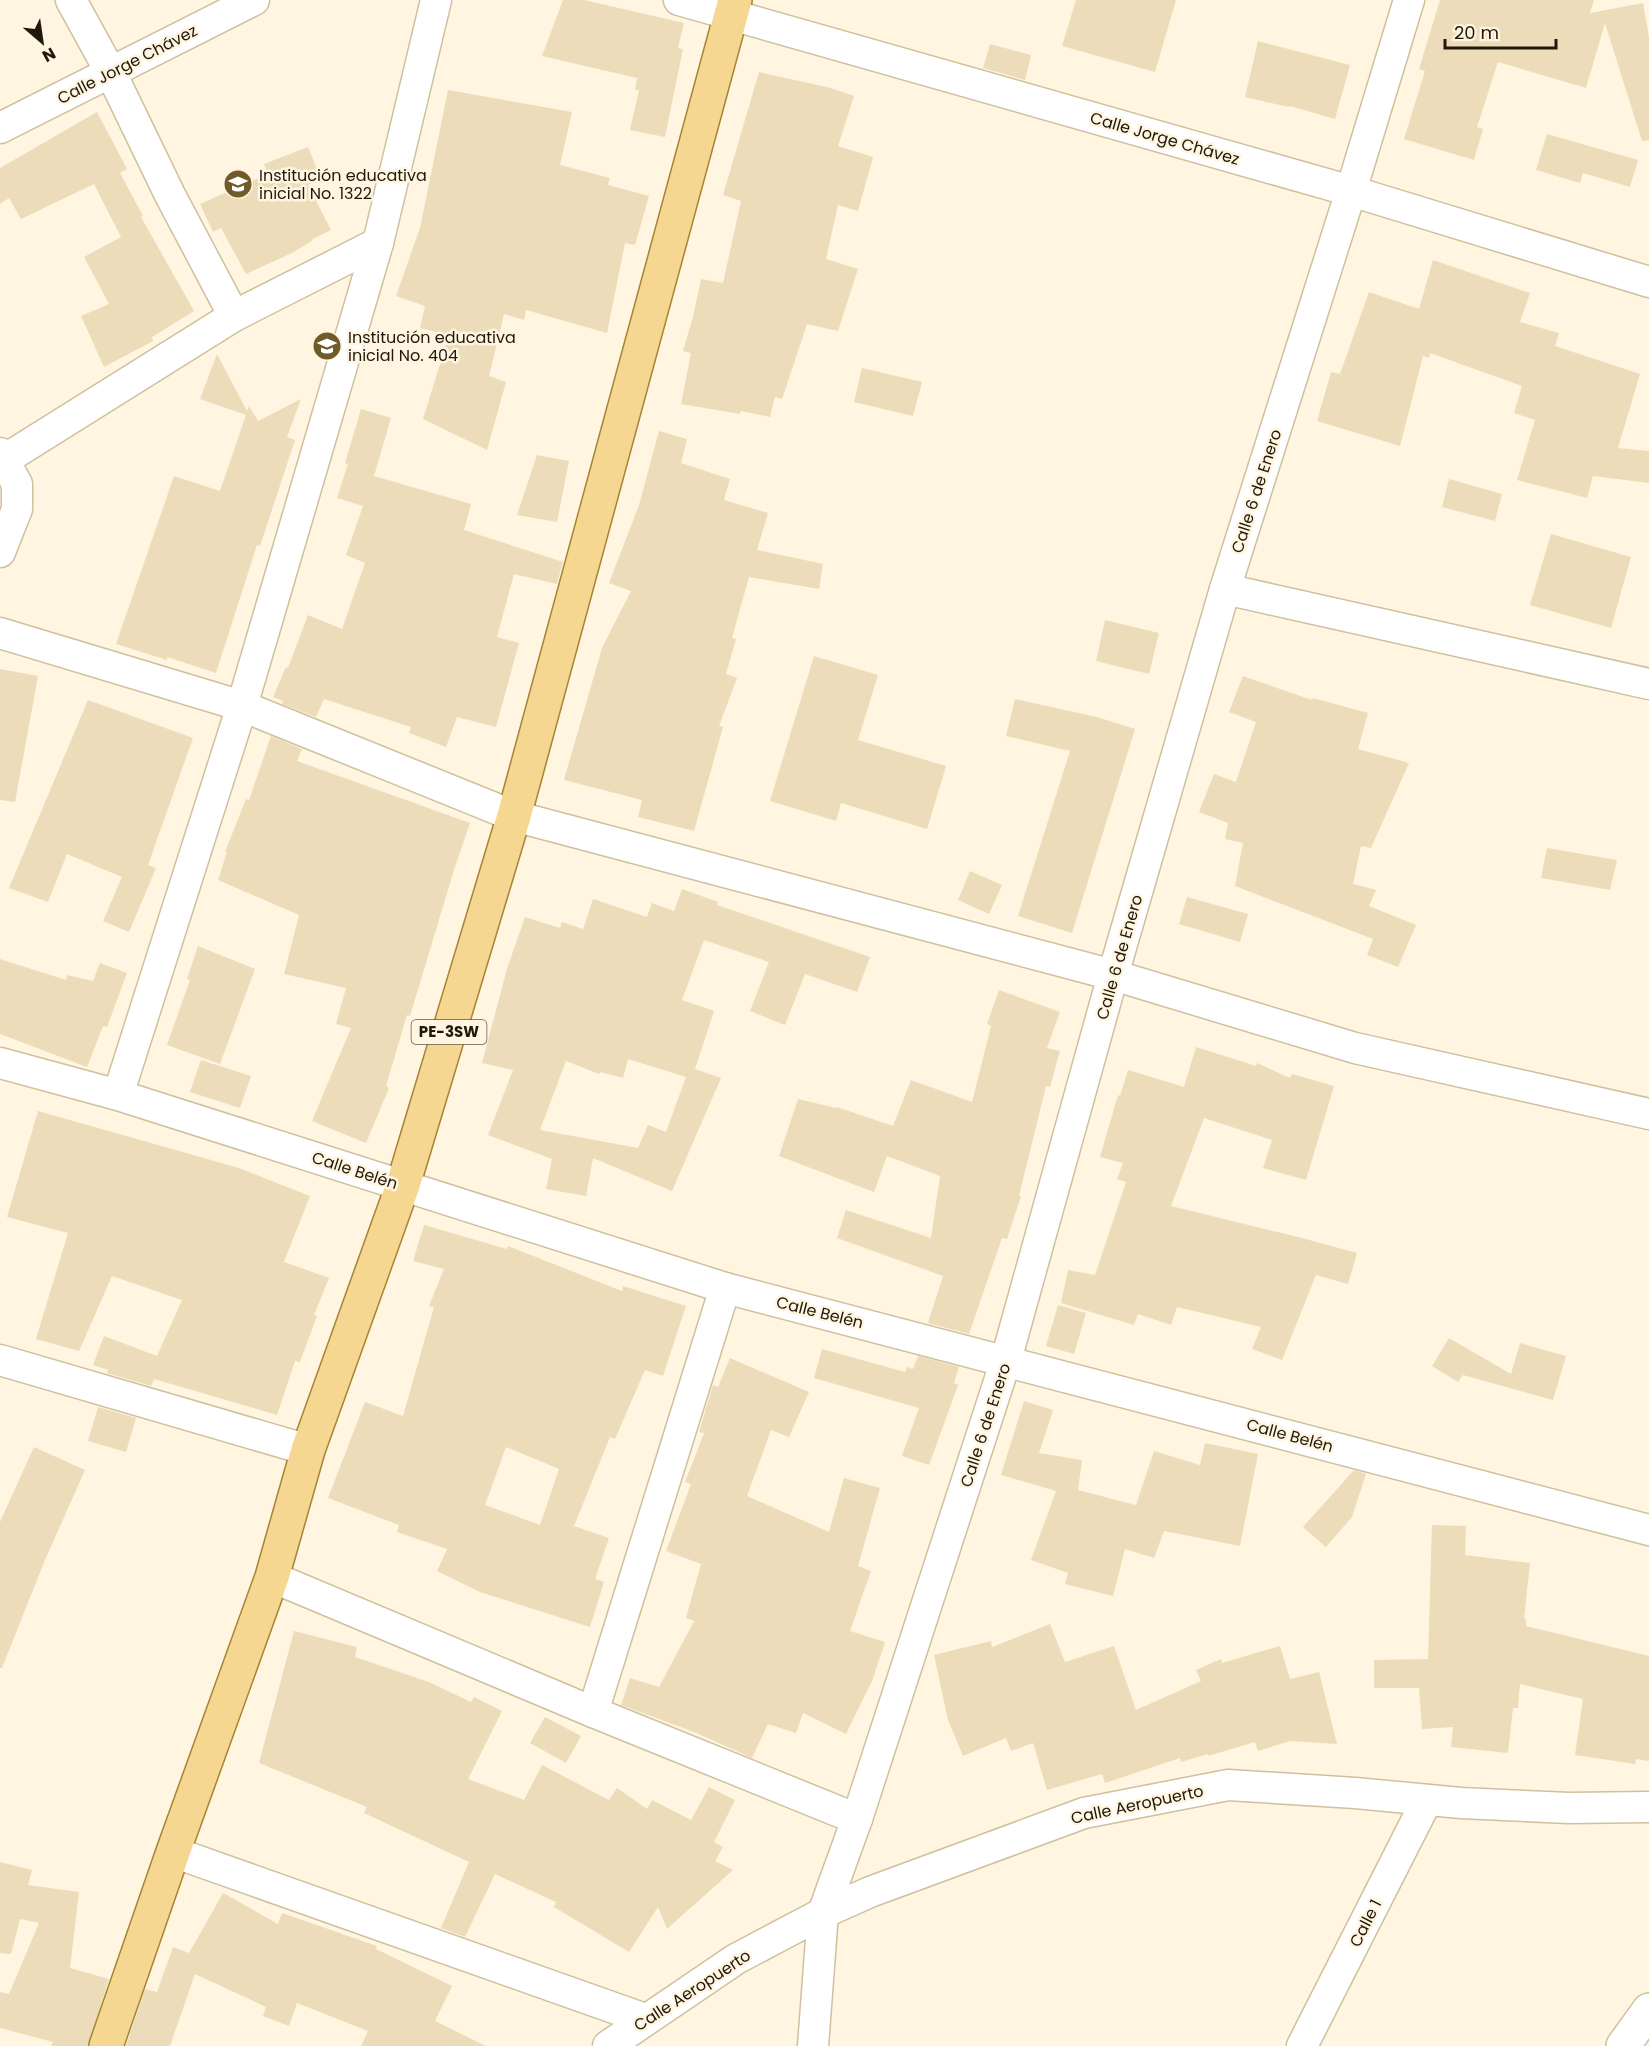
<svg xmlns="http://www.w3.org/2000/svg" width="1649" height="2046" font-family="Poppins,sans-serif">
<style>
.building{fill:#ecdcb9;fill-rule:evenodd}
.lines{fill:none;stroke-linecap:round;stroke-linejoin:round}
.minor-casing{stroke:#cfc09e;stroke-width:33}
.tertiary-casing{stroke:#cfc09e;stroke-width:36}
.primary-casing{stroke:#a68433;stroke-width:36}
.minor{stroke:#fff;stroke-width:30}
.tertiary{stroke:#fff;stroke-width:33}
.primary{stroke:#f5d791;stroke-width:33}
.labels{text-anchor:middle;stroke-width:5;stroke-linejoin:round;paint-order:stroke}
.shield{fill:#fff5e0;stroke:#625b4c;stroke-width:1.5}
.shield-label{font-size:15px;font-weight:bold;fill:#1f190c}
.street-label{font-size:16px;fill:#1f190c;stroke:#fff5e0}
.poi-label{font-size:16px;fill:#1f190c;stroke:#fff5e0;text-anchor:start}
</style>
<rect width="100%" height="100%" fill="#fff5e0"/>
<g class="building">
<polygon points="563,0 584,0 684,23 678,48 683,49 665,137 630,130 639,90 635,90 637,78 542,56"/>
<polygon points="1076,0 1176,0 1155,72 1062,46"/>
<polygon points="1440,0 1594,0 1590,13 1643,3 1649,37 1649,140 1642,141 1605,23 1586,88 1498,62 1477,127 1483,129 1474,160 1404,139 1425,71 1419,69"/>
<polygon points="1258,41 1350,65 1335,119 1290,106 1289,107 1245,97"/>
<polygon points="990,44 1031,55 1025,80 983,68"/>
<polygon points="759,72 831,88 854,96 838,146 873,157 858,211 838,205 826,259 858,269 838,331 807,324 782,399 775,397 770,417 741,411 740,414 681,404 691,353 683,351 693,317 701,279 723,283 741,201 723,195"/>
<polygon points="448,90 572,112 560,165 610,178 608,185 649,196 635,245 625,243 607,333 526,310 524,320 504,314 489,376 506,382 487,450 423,419 449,335 420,328 425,306 396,296 420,228"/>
<polygon points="97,112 127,169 120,173 143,216 141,217 194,311 152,337 153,341 104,367 81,316 109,304 84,257 121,237 94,184 21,219 9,198 0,204 0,168"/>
<polygon points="1547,134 1638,160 1630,187 1583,173 1580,183 1536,170"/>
<polygon points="308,147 321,179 308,185 331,230 311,240 312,241 292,253 246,274 221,228 213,232 200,204 268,174 264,164"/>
<polygon points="1433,260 1530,293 1520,322 1559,333 1555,346 1640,374 1618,448 1649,451 1649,483 1593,476 1587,498 1517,480 1535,420 1514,413 1522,386 1430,353 1429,358 1423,356 1400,446 1317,421 1331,372 1340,374 1369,292 1419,309"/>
<polygon points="217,354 247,411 249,406 258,421 301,399 287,437 295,440 260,546 257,545 216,673 167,657 167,660 116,644 174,476 220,491 246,415 200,399"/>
<polygon points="862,368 922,382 913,416 854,402"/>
<polygon points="361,409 391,418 374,476 471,504 464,530 563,562 557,584 514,574 497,637 519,643 496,727 457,717 446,747 409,733 411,727 324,699 316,717 282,704 283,701 273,697 286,667 288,668 308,615 342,629 365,563 346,555 363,506 337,498 348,464 345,463"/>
<polygon points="659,431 687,439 681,463 730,479 724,500 768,513 757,550 823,564 819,589 749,577 732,638 736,639 726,674 737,678 719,726 723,727 694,831 638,817 642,800 564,780 602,648 631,591 609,583 639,505"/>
<polygon points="537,455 569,461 557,522 517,515"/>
<polygon points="1449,479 1502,494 1495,521 1442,507"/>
<polygon points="1551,534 1631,557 1611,628 1530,605"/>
<polygon points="1105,620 1159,633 1149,674 1096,661"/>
<polygon points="814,656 878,675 858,740 946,766 927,829 841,803 836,821 770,801"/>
<polygon points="0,669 38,676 15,802 0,800"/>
<polygon points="1243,676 1312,700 1313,698 1368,713 1358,749 1409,763 1371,848 1361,846 1353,884 1376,890 1369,906 1416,925 1398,967 1367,955 1373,939 1235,886 1243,843 1225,839 1228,823 1199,812 1214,774 1236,782 1256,722 1229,712"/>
<polygon points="1015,699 1097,717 1135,729 1072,933 1018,916 1070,751 1006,736"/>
<polygon points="88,700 193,738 148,865 156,868 129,932 103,921 122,877 67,854 48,902 9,888"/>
<polygon points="271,736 302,749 297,761 470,823 454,870 410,1016 407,1015 386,1086 389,1088 366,1143 312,1121 351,1028 336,1024 346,988 284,974 299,915 218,880 227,852 225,852 246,799 249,800"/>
<polygon points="1547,848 1617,860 1610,890 1541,878"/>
<polygon points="970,871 1002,885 989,914 958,900"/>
<path d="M682 889 718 902 717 905 870 957 857 992 805 974 785 1025 750 1011 769 962 704 940 682 1000 714 1011 695 1069 721 1078 672 1191 593 1158 586 1196 546 1189 552 1159 488 1135 513 1070 482 1063 507 969 525 917 560 928 562 922 583 929 593 899 647 917 652 903 674 911ZM628 1059 686 1077 666 1132 648 1125 638 1148 540 1130 566 1061 599 1074 600 1072 623 1078Z"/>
<polygon points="1187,897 1248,914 1240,942 1179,924"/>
<polygon points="198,946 255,969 220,1064 167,1045 190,980 187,979"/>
<polygon points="0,959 66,980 67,975 93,981 100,963 127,973 107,1027 103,1026 87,1067 0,1034"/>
<polygon points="999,990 1060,1012 1047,1048 1060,1051 1050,1087 1046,1086 1019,1196 1021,1196 1007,1239 1002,1238 969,1334 928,1323 943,1276 837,1238 846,1210 931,1238 940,1176 887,1156 874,1192 779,1156 798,1099 836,1108 837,1107 893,1126 911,1080 972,1102 991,1026 987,1024"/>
<polygon points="1196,1047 1256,1066 1257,1063 1290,1078 1292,1074 1334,1086 1306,1180 1263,1168 1272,1140 1204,1118 1171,1206 1302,1238 1357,1253 1348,1284 1316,1275 1282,1360 1252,1349 1261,1327 1177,1307 1171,1325 1138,1314 1134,1325 1061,1303 1068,1270 1095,1275 1126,1182 1117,1179 1123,1163 1100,1157 1118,1095 1120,1096 1128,1070 1184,1087"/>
<polygon points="201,1060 251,1076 240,1108 190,1092"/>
<polygon points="38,1111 239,1168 310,1196 284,1262 329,1278 314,1315 317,1316 300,1362 295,1361 277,1415 154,1379 151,1386 107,1373 108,1370 93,1365 104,1336 157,1356 182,1300 112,1276 79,1351 36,1339 68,1233 7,1217"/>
<path d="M424 1225 507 1249 508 1246 622 1291 623 1286 686 1306 663 1376 645 1370 615 1439 610 1437 574 1526 609 1538 595 1579 604 1582 590 1627 480 1592 437 1571 447 1549 397 1532 399 1525 328 1498 365 1402 403 1416 434 1307 429 1306 444 1269 413 1261ZM506 1447 559 1469 540 1525 485 1505Z"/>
<polygon points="1058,1305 1086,1313 1074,1354 1046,1346"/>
<polygon points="1449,1338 1511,1374 1520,1343 1566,1356 1553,1400 1463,1375 1458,1382 1432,1366"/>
<polygon points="822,1349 905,1372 907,1367 913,1369 918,1356 959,1367 954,1383 958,1385 929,1465 902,1456 919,1408 814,1378"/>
<polygon points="730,1358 809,1392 789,1437 771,1430 747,1496 829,1532 844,1478 880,1488 858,1566 871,1571 850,1631 885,1642 872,1681 846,1734 803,1713 796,1733 768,1724 752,1758 694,1732 621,1705 630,1678 659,1687 694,1621 686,1618 701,1564 666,1551 691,1484 685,1482 704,1433 699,1432 713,1385 718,1387"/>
<polygon points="1024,1401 1053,1410 1039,1453 1082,1460 1078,1490 1136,1505 1154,1451 1200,1465 1205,1443 1258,1454 1240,1546 1164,1531 1154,1558 1125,1549 1113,1596 1065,1584 1068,1573 1031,1560 1056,1491 1001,1475"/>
<polygon points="98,1407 136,1418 126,1452 88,1441"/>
<polygon points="34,1447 85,1470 45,1560 2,1668 0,1668 0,1522"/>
<polygon points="1354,1470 1366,1474 1352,1517 1326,1547 1303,1527"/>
<polygon points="1432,1525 1466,1526 1465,1555 1530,1563 1524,1619 1526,1619 1526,1626 1649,1656 1649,1761 1636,1759 1635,1764 1575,1755 1583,1699 1520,1684 1518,1708 1513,1708 1508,1753 1451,1747 1453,1727 1422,1729 1419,1688 1374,1688 1374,1660 1428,1659"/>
<polygon points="1050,1624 1065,1662 1114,1646 1136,1710 1201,1681 1196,1670 1221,1659 1222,1663 1280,1646 1290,1679 1319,1672 1337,1744 1290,1741 1258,1751 1255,1742 1208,1756 1208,1754 1181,1762 1180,1758 1105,1783 1102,1774 1047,1790 1033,1743 1011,1751 1006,1738 963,1756 948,1720 934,1655 991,1641 992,1647"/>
<polygon points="294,1631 357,1647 355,1657 429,1682 471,1702 474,1697 502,1711 468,1779 524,1800 542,1765 609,1800 617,1788 647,1809 652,1800 691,1820 709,1787 735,1800 714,1842 723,1847 715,1861 733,1870 667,1929 658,1907 629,1952 554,1907 556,1902 495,1874 465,1937 441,1928 469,1862 364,1813 367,1807 259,1763"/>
<polygon points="545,1717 581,1736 566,1763 530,1743"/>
<polygon points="0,1862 32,1870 28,1885 79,1892 70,1968 109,1979 88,2046 51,2046 53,2042 0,2028 0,1992 9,1994 39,1923 20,1919 11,1954 0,1953"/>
<polygon points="223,1893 278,1924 282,1913 377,1946 376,1949 452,1986 435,2021 486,2046 361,2046 368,2031 297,2003 289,2026 263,2016 266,2007 195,1974 170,2046 126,2046 145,1989 157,1992 173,1947 189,1953"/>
</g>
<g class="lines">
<g class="minor-casing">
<g id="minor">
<polyline points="71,0 111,73 170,195 234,316"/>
<polyline points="679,0 1351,191 1649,282"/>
<polyline points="0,128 254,0"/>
<polyline points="0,453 17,484 17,509 0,552"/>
<polyline points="4,460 234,316 378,243"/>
<polyline points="1225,589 1649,684"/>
<polyline points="0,633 242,706 514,816 1113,975 1355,1048 1649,1114"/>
<polyline points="0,1063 118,1095 725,1288 1649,1530"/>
<polyline points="118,1095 242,706 378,243 436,0"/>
<polyline points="0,1360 308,1450"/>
<polyline points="272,1577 593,1712 857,1819"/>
<polyline points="593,1712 725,1288"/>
<polyline points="173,1852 645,2019"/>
<polyline points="608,2046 736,1959 823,1913 870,1892 1084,1813 1228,1785 1355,1793 1461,1803 1569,1808 1649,1807"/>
<polyline points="813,2046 823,1913 857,1819 1006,1360 1113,975 1225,589 1351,191 1409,0"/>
<polyline points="1302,2046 1427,1800"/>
</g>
</g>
<g class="tertiary-casing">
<polyline id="tertiary" points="1623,2046 1649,2010"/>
</g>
<g class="primary-casing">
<polyline id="primary" points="106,2046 173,1852 272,1577 308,1450 403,1185 514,816 735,0"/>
</g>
<use href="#minor" class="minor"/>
<use href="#tertiary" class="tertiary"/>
<use href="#primary" class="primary"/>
</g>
<defs>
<g id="school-disc" transform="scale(1.5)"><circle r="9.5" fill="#705a2a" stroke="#fff5e0"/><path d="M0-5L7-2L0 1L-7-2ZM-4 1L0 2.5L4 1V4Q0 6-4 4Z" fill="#fff"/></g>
</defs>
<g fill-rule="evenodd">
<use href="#school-disc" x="238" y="184"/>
<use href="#school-disc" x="327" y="346"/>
</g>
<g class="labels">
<rect class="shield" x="411.5" y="1020" width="75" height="24" rx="4.5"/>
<g class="shield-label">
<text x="449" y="1037">PE-3SW</text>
</g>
<g class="street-label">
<text transform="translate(127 64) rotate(-27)" y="6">Calle Jorge Chávez</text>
<text transform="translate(1165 138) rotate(16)" y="6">Calle Jorge Chávez</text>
<text transform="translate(1256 491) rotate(-72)" y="6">Calle 6 de Enero</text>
<text transform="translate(1119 957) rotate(-74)" y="6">Calle 6 de Enero</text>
<text transform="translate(355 1170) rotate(18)" y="6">Calle Belén</text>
<text transform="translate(820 1312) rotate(14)" y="6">Calle Belén</text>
<text transform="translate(985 1425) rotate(-72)" y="6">Calle 6 de Enero</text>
<text transform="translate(1290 1435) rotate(15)" y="6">Calle Belén</text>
<text transform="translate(1137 1804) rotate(-12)" y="6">Calle Aeropuerto</text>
<text transform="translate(1365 1923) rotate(-63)" y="6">Calle 1</text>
<text transform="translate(692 1990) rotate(-33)" y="6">Calle Aeropuerto</text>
</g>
<g class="poi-label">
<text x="259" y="181">Institución educativa<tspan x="259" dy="18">inicial No. 1322</tspan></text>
<text x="348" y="343">Institución educativa<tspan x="348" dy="18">inicial No. 404</tspan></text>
</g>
</g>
<g transform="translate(42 42) rotate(151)" stroke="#fff5e0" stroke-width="4.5" paint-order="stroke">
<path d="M0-4.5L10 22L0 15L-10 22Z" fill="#1f190c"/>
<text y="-9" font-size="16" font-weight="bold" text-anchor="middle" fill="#1f190c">N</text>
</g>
<path d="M1445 39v9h111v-9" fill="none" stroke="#1f190c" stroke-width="3"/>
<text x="1454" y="39" font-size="18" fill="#1f190c" stroke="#fff5e0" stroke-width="4.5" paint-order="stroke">20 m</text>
</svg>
